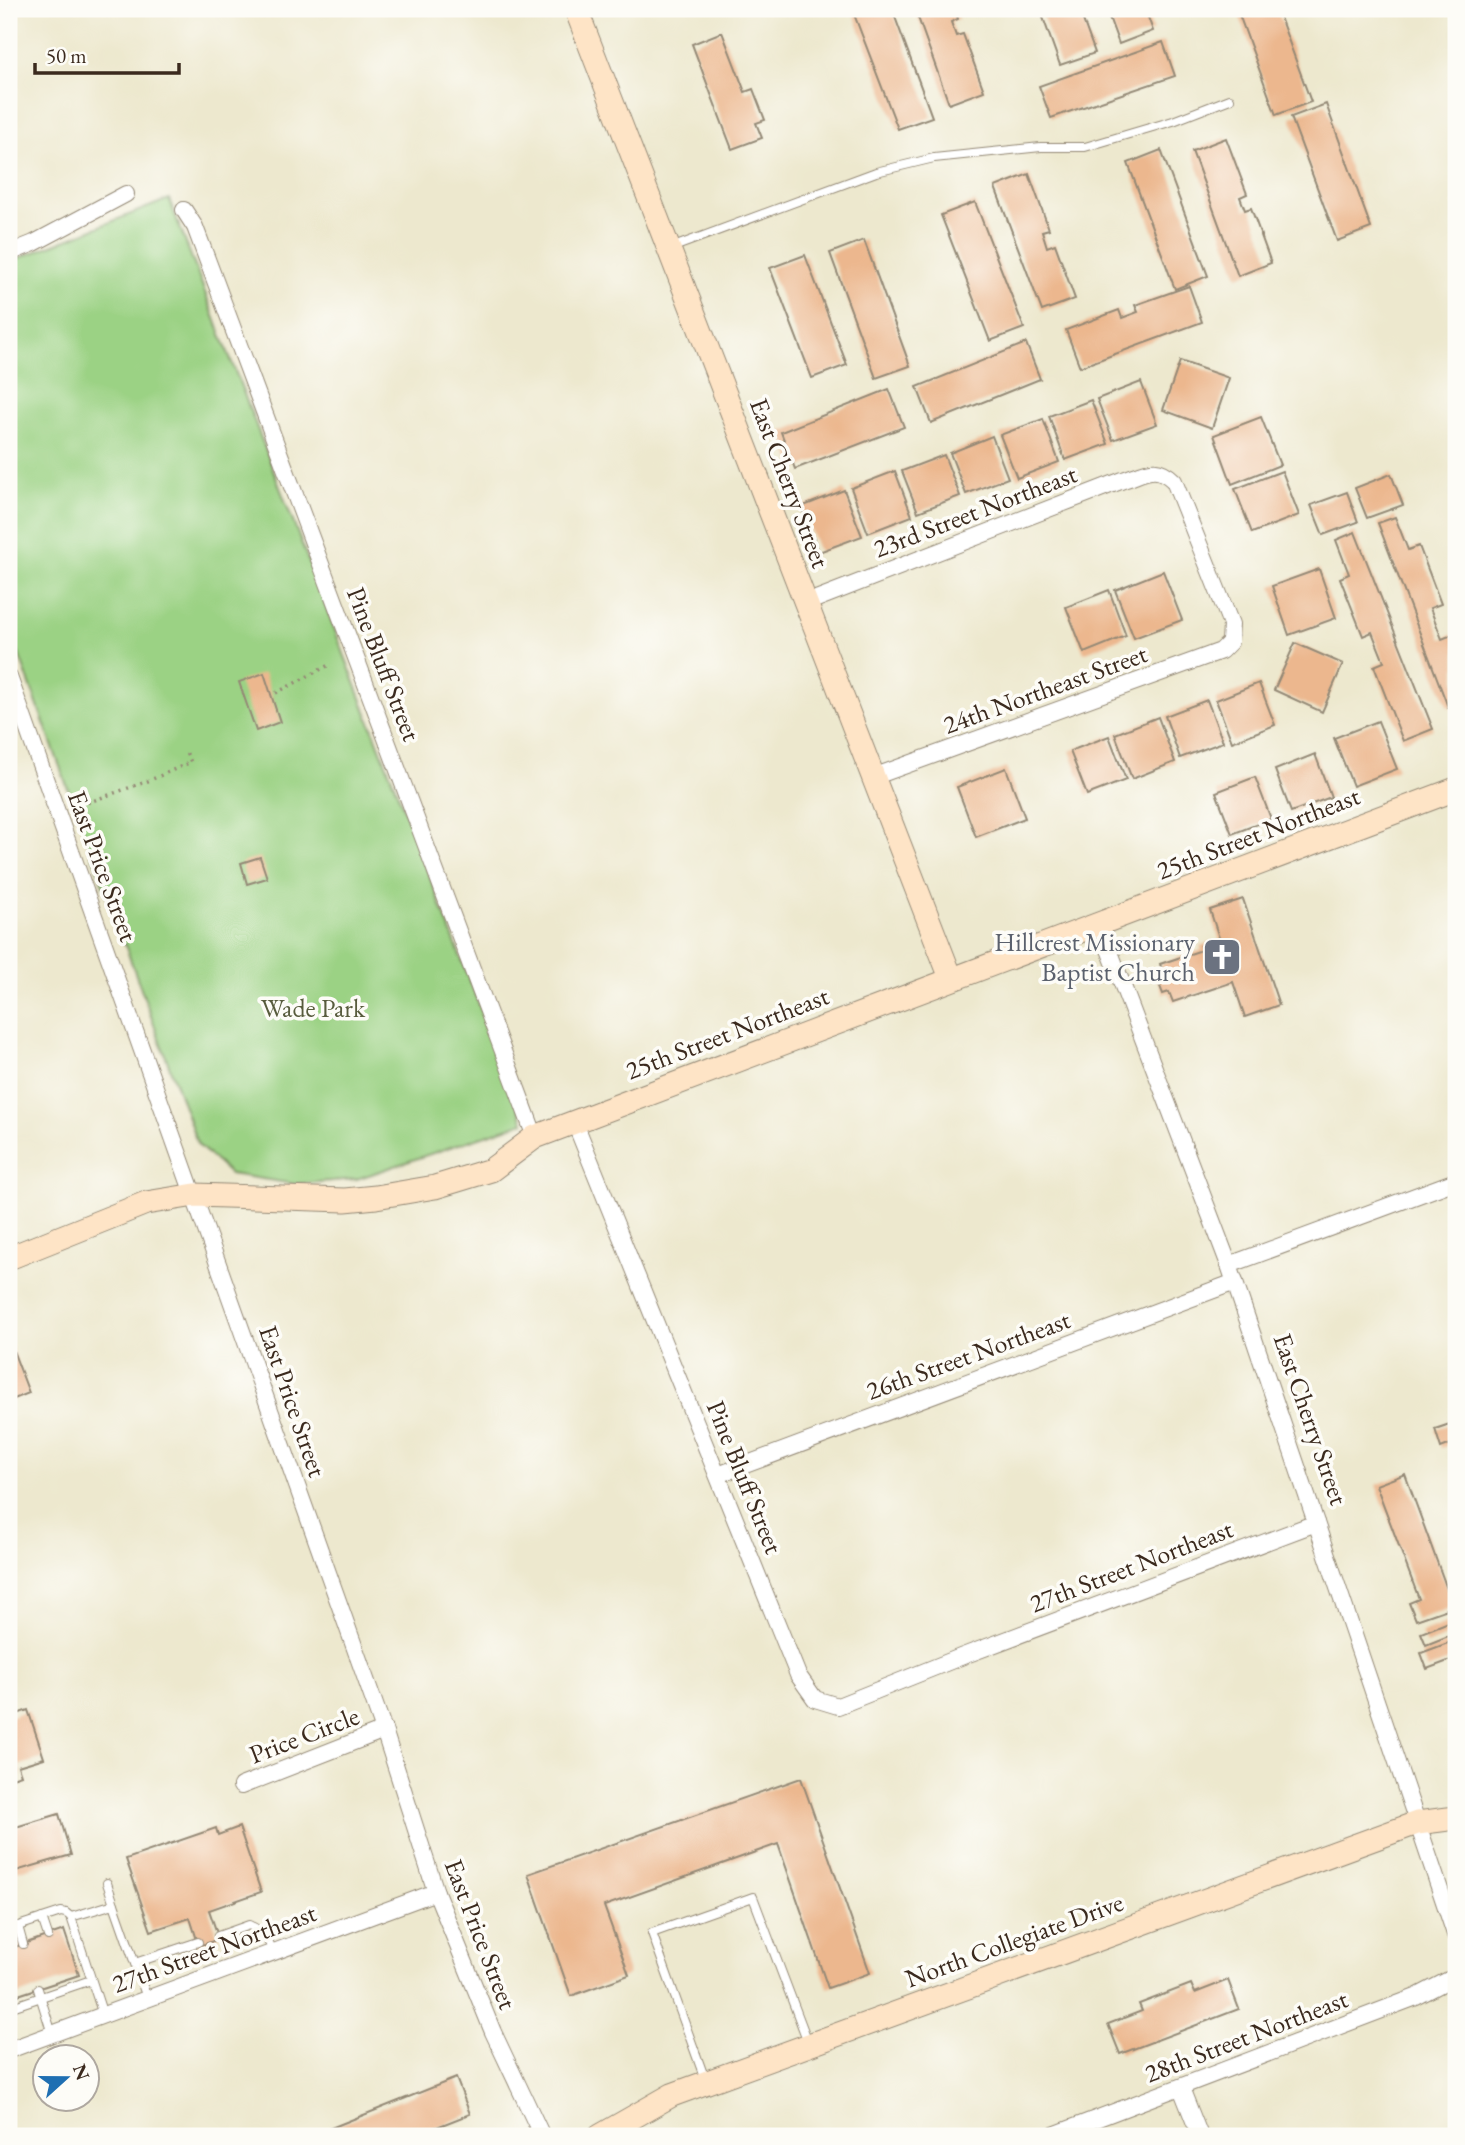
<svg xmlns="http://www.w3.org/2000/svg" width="1465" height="2145" font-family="'EB Garamond',serif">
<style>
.green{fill:#9bd284;stroke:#6b7e51;stroke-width:2}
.building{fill:#ecb78e}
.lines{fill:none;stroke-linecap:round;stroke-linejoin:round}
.lane-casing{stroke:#948976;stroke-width:10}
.street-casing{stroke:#948976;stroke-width:18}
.secondary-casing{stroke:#948976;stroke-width:25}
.path{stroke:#948976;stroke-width:3.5;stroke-dasharray:2 5;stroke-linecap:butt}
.lane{stroke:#fff;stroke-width:8}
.street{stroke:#fff;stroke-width:16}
.secondary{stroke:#fee4c6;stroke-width:23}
.labels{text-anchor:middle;stroke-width:7;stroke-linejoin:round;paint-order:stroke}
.street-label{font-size:26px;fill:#3b2a1e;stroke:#fdfcf7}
.worship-label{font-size:26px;fill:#5b616d;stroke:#fdfcf7;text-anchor:end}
.park-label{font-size:26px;fill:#585c3d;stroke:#fdfcf7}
</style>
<rect width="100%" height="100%" fill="#fdfcf7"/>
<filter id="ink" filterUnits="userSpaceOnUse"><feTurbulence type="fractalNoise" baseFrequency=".0143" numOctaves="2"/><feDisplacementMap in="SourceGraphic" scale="14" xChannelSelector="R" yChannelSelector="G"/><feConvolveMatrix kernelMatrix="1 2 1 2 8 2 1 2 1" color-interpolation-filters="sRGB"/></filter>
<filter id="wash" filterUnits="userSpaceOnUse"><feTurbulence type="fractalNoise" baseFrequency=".00686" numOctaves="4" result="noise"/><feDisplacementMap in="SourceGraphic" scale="28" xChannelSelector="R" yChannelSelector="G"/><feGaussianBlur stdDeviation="1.57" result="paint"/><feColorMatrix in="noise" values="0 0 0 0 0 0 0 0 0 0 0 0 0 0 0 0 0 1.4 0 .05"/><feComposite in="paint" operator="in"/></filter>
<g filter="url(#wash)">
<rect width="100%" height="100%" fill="#ede8ce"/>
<polygon class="green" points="169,199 524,1122 357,1179 294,1184 230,1174 198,1145 9,627 9,262"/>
<g id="blocks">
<g class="building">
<polygon points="852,9 892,9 932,117 898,129"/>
<polygon points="915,9 955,9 958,19 951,22 956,36 963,34 984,91 949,104"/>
<polygon points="1040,9 1079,9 1095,53 1060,65"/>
<polygon points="1106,9 1145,9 1153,31 1119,44"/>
<polygon points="1237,9 1277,9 1311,102 1276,115"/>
<polygon points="722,32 745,92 753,89 765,120 756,123 762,138 732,149 692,44"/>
<polygon points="1163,42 1175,76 1051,118 1039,86"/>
<polygon points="1326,104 1371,228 1337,241 1291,117"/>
<polygon points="1226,138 1247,194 1240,197 1245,210 1251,208 1271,263 1238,276 1192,151"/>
<polygon points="1161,150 1208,276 1175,289 1128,163"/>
<polygon points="1029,174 1049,229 1042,231 1047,247 1055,244 1075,299 1042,311 995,187"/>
<polygon points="975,202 1024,328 990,341 941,215"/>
<polygon points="864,240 910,366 876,378 830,253"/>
<polygon points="805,255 847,365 812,378 770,268"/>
<polygon points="1189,286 1202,322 1080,367 1066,330 1119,310 1122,318 1138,312 1135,305"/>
<polygon points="1026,343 1040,379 931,423 917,387"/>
<polygon points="1180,361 1229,378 1212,428 1163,410"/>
<polygon points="1141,382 1157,424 1113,440 1097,399"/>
<polygon points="889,389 904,427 795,469 781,432"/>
<polygon points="1091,400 1108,444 1065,460 1049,416"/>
<polygon points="1261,417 1280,465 1232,484 1214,435"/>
<polygon points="1043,419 1059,462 1017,478 1000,435"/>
<polygon points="992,436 1008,478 966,494 950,453"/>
<polygon points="944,455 960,496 918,512 902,471"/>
<polygon points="895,471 912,516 868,533 851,488"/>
<polygon points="1282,471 1299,515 1252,533 1235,489"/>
<polygon points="1391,474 1403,505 1367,518 1355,488"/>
<polygon points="844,490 862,536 819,552 801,507"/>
<polygon points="1347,492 1358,522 1323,535 1311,505"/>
<polygon points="1395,517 1408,550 1419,546 1441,604 1430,608 1442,639 1454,634 1456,641 1456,719 1451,706 1448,707 1378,523"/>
<polygon points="1355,532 1433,729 1403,741 1374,666 1384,662 1372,632 1363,636 1340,578 1349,574 1336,540"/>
<polygon points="1319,569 1336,618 1289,635 1272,586"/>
<polygon points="1163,571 1182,620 1134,638 1115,590"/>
<polygon points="1109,590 1126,636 1084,653 1066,607"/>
<polygon points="1295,643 1343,664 1322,712 1274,690"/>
<polygon points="264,673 280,722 256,731 239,682"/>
<polygon points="1259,683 1275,725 1232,742 1216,700"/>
<polygon points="1207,700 1223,742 1180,758 1165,716"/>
<polygon points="1158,717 1175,762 1132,779 1115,734"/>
<polygon points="1378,721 1397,769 1353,786 1334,738"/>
<polygon points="1109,736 1126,780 1087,795 1070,751"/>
<polygon points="1315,754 1331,797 1291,812 1275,770"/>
<polygon points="1006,768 1025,818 976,837 957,787"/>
<polygon points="1255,777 1271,819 1232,834 1216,792"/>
<polygon points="260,857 267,878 247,884 241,863"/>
<polygon points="1243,899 1279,1005 1245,1017 1233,982 1173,1002 1169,992 1163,994 1156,976 1163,973 1160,964 1202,950 1200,946 1212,942 1213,946 1221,944 1210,910"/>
<polygon points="9,1340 29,1393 9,1401"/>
<polygon points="1456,1422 1456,1442 1441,1448 1435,1429"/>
<polygon points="1405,1474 1447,1589 1456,1585 1456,1606 1416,1620 1409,1603 1419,1599 1376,1485"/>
<polygon points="1456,1619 1456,1633 1426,1645 1421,1633"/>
<polygon points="1456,1640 1456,1658 1427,1669 1421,1653"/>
<polygon points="28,1710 44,1758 18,1766 21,1775 9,1779 9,1717"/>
<polygon points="801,1778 870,1973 828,1988 778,1844 604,1906 629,1975 571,1996 528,1874"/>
<polygon points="59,1814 71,1855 9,1873 9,1829"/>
<polygon points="239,1827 261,1892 209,1910 219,1939 199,1946 190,1918 151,1931 126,1859 216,1828 218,1835"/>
<polygon points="64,1930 79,1975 9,1998 9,1949"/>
<polygon points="1228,1980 1239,2009 1120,2054 1108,2024 1142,2011 1139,2004 1191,1984 1195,1993"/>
<polygon points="456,2078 470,2114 414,2136 311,2136"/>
</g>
</g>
</g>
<g filter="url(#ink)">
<use href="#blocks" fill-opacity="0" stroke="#948976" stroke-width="2"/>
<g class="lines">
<g class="lane-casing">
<g id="lane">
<polyline points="671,248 876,172 934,158 1041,147 1085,147 1173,121 1230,99"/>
<polyline points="107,1883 114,1904"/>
<polyline points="71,1917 114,1904 147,1998"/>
<polyline points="42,1918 48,1936"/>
<polyline points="18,1926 23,1944"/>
<polyline points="9,1929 61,1912 66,1913 71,1917 103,2015"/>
<path d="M218 1936 249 1925C263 1931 268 1938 273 1952"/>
<polyline points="135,1963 198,1942"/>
<polyline points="38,1989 52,2034"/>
<polyline points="9,2008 91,1980"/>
<polyline points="706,2082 652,1933 753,1897 808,2042"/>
</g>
</g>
<g class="street-casing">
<g id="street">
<polyline points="184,210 195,227 535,1137"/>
<polyline points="9,253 34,243 126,194"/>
<path d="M806 603 1123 480C1146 473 1155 463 1174 481L1231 624 1230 642 1221 651 873 777"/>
<polyline points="9,677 384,1730 436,1892 493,2032 542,2136"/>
<polyline points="1099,923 1229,1265 1456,1937"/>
<polyline points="575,1123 798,1675 815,1699 838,1706 963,1656 1316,1523"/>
<polyline points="1229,1265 1456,1181"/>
<polyline points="718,1475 1235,1282"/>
<polyline points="241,1786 384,1730"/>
<polyline points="9,2050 436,1892"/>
<polyline points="1181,2088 1200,2136"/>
<polyline points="1051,2136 1416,1997 1456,1976"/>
</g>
</g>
<g class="secondary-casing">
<g id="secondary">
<polyline points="576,9 951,978"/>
<polyline points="9,1258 146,1203 195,1195 345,1200 376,1197 435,1187 491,1170 535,1137 1456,789"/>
<polyline points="600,2136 672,2095 1417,1823 1456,1818"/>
</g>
</g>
<g class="path">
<polyline points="276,693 329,665"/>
<polyline points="81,805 148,781 191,762 186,752"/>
</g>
<use href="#lane" class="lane"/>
<use href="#street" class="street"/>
<use href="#secondary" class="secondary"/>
</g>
</g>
<defs>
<g id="church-square" transform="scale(2.0125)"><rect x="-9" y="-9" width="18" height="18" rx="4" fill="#6b7280" stroke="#fdfcf7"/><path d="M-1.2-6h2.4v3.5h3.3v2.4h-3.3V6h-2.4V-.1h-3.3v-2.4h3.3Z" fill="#fff"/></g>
</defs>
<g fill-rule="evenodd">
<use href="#church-square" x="1222" y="957"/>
</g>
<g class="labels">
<g class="street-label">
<text transform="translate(790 483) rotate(69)" y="9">East Cherry Street</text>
<text transform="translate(975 511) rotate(-21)" y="9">23rd Street Northeast</text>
<text transform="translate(384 664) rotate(69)" y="9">Pine Bluff Street</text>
<text transform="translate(1045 689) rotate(-20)" y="9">24th Northeast Street</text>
<text transform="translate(1258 833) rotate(-21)" y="9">25th Street Northeast</text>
<text transform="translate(103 866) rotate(70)" y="9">East Price Street</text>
<text transform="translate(727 1033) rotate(-21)" y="9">25th Street Northeast</text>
<text transform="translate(968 1355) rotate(-20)" y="9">26th Street Northeast</text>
<text transform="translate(293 1401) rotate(71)" y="9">East Price Street</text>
<text transform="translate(1311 1419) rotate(71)" y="9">East Cherry Street</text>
<text transform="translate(745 1477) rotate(68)" y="9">Pine Bluff Street</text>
<text transform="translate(1131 1566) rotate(-21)" y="9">27th Street Northeast</text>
<text transform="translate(304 1735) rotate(-21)" y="9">Price Circle</text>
<text transform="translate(481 1934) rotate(69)" y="9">East Price Street</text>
<text transform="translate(1014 1940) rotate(-20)" y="9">North Collegiate Drive</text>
<text transform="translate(214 1948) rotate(-20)" y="9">27th Street Northeast</text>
<text transform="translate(1246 2036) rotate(-21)" y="9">28th Street Northeast</text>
</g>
<g class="worship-label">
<text x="1195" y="951">Hillcrest Missionary<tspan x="1195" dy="30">Baptist Church</tspan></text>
</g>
<g class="park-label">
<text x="313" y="1017">Wade Park</text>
</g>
</g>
<rect width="1465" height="2145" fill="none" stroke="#fdfcf7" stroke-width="35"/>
<g transform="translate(66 2078) rotate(69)"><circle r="33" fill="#fdfcf7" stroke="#afa8a0" stroke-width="2"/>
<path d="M0-5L12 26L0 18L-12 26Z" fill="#1f6fb2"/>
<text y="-10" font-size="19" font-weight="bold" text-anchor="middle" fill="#3b2a1e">N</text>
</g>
<path d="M35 63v10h144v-10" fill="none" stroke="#3b2a1e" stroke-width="3.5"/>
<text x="46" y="63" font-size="21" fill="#3b2a1e" stroke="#fdfcf7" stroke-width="5" paint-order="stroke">50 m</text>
</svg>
